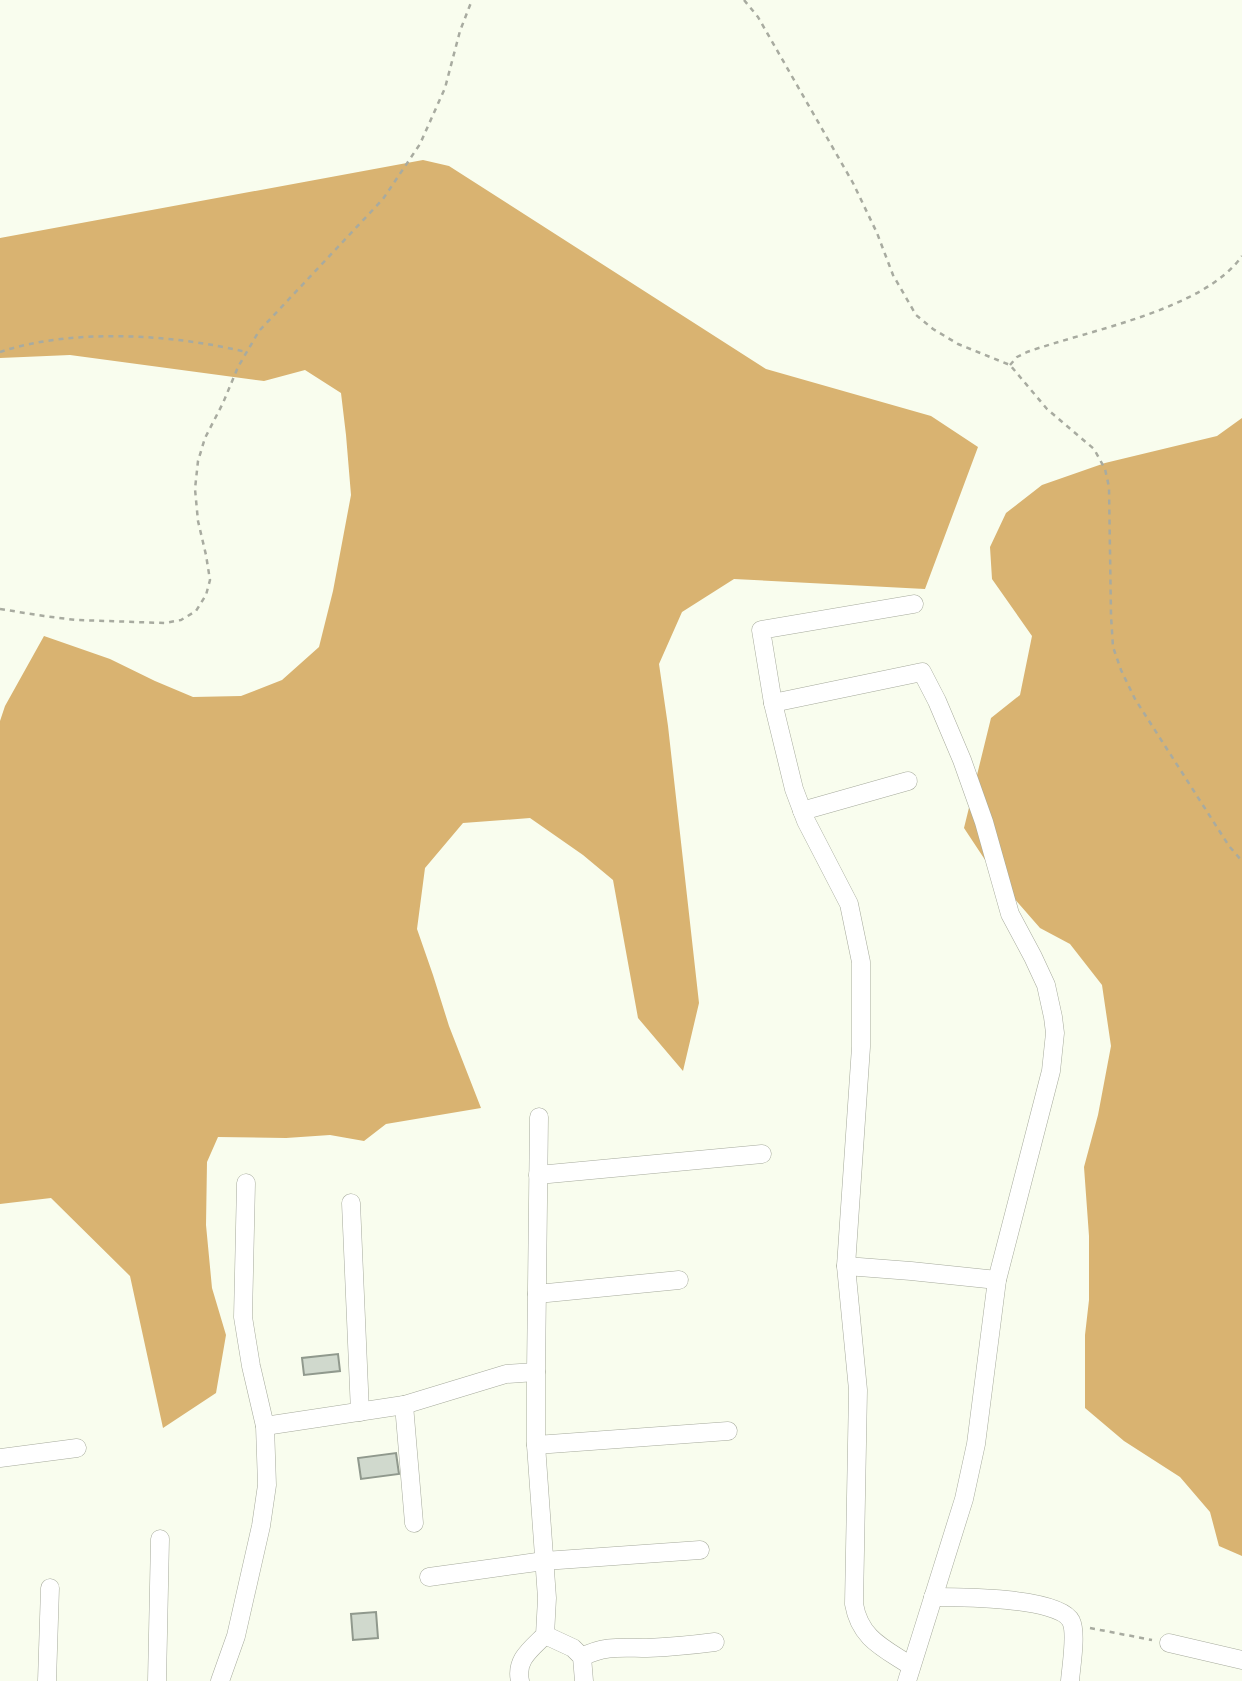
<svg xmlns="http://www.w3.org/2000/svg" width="1242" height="1681" font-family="'Noto Sans',sans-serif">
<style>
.forest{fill:#d9b371}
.building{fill:#d0d9cd;stroke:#90998d;stroke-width:2}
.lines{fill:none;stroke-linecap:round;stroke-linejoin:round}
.minor-casing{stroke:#a6aa9c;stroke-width:19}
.path{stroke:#a8aba0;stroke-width:2.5;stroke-dasharray:5 5;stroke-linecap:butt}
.minor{stroke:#fff;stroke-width:18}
</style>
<rect width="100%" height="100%" fill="#f9fdee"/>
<g class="forest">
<polygon points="423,160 449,166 766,369 931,416 978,447 925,589 734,579 682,612 659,664 668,726 699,1003 683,1071 638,1018 613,880 583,855 530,818 463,823 425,868 417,929 433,975 449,1026 481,1108 386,1124 364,1141 330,1135 286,1138 218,1137 207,1162 206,1225 212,1288 226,1335 216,1393 163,1428 130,1276 51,1198 0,1204 0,721 5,706 44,636 110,659 155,681 193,697 241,696 282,680 319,647 333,591 351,495 346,435 341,393 305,370 264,381 70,355 0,358 0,238"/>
<polygon points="1242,418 1242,1556 1219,1546 1210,1512 1180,1477 1124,1441 1085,1408 1085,1335 1089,1300 1089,1236 1084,1167 1098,1115 1111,1046 1102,985 1070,944 1040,928 999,881 964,828 991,718 1020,695 1032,636 992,579 990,547 1006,513 1042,485 1105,463 1217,436"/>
</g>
<g class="building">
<polygon points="338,1354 340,1371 304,1375 302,1358"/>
<polygon points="396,1453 399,1474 361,1479 358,1458"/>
<polygon points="376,1612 378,1638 353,1640 351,1614"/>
</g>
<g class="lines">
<g class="minor-casing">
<g id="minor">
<polyline points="773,703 922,672 937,701 962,760 984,822 1010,914 1033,957 1046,985 1053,1017 1055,1033 1051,1071 997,1280 976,1444 964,1499 907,1681"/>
<polyline points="802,811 908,781"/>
<polyline points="538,1175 762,1154"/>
<polyline points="351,1203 360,1412"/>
<polyline points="846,1266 911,1271 997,1280"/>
<polyline points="537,1294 679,1280"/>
<polyline points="404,1405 414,1523"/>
<polyline points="265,1426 404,1405 506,1374 536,1372"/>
<polyline points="536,1445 728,1431"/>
<polyline points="0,1458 77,1448"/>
<polyline points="429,1577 544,1561 700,1550"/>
<path d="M933 1597C958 1597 1060 1597 1071 1621 1077 1633 1071 1667 1070 1681"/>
<polyline points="545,1635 573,1648 582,1657 584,1681"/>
<polyline points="1169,1643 1242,1660"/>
<path d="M582 1657C605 1645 623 1648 647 1648 670 1647 692 1645 715 1642"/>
<path d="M911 1666C884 1648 860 1639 854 1604L858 1390 846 1266 861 1047V962L849 904 806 821 794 789 773 703 761 630 914 604"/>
<polyline points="47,1681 50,1588"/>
<polyline points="157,1681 160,1539"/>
<polyline points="220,1681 236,1636 261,1526 267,1485 265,1426 251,1366 243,1317 246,1183"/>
<path d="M520 1681C515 1660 531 1649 545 1635L547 1598 536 1445V1372L539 1117"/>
</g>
</g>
<g class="path">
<polyline points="744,0 758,17 853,183 877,233 893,275 916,315 933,329 958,344 1010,365 1047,409 1094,449 1105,469 1109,487 1111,616 1113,647 1121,670 1135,699 1229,846 1242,861"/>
<path d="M0 352C71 328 173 334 246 352"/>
<path d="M1010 365 1017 357 1027 352C1089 330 1204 310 1242 256"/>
<polyline points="0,609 44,616 76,620 165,623 181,620 196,611 206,595 210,580 206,555 198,521 195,489 198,461 205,438 223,403 238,367 259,331 383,199 420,144 445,88 460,31 472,0"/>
<polyline points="1090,1628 1152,1640"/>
</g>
<use href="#minor" class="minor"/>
</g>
</svg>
